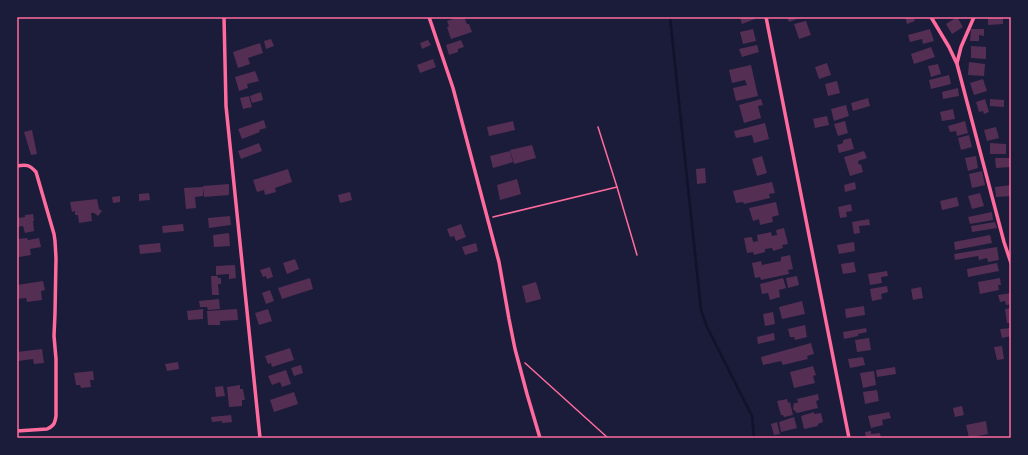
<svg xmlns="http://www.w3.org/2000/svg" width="1028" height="455" font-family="'Asap Condensed',sans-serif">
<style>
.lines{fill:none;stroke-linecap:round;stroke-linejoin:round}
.stream{stroke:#12122b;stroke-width:2.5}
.building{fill:#542f53}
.path{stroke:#ff6b9d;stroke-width:1.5}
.minor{stroke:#ff6b9d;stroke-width:3.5}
.neatline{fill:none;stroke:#ff6b9d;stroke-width:1.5}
</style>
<rect width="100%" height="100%" fill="#1b1b3a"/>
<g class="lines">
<polyline class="stream" points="670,17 701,310 707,327 752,416 754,438"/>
</g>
<g class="building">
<polygon points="459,17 464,17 467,24 469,24 472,32 451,39 447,27 449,26 447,21"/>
<polygon points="740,17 754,17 755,19 742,24"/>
<polygon points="787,17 802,17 789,22"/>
<polygon points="905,17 917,17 914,18 915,21 907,24"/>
<polygon points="957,17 963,27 952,34 946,24"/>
<polygon points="988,17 1003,17 1003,24 988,25"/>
<polygon points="806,21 811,35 799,39 794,24"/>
<polygon points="753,29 756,41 743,44 740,32"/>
<polygon points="930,29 934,41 923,44 922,39 910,42 908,35"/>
<polygon points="971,29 984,29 984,36 979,35 979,41 970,41"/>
<polygon points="271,39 274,46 266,49 264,41"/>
<polygon points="428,40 431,45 422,49 420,43"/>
<polygon points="461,40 464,47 458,49 458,52 449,55 446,45"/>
<polygon points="260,43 263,53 248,58 250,64 238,68 233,52"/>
<polygon points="757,45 759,52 742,57 739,49"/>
<polygon points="971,46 986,47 986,59 971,58"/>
<polygon points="931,47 935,57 914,64 911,54"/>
<polygon points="433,59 436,67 420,73 417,65"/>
<polygon points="969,62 985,64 984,76 968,75"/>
<polygon points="827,63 831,75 819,79 815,67"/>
<polygon points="938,64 941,74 931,77 928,66"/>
<polygon points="751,65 758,96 736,101 733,88 747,85 745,80 732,83 729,70"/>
<polygon points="255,71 259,81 247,84 248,88 239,91 235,77"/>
<polygon points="949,75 951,84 931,89 929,80"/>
<polygon points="983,79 987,91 974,95 970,83"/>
<polygon points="837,81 840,93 828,96 825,84"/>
<polygon points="958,88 959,96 943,99 942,92"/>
<polygon points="261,92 263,100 252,103 250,96"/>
<polygon points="249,96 252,107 243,109 240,98"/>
<polygon points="868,98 870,106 853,111 851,103"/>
<polygon points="761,99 763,105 758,106 761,118 744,123 739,105"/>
<polygon points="985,99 989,112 984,114 983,111 979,112 976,102"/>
<polygon points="990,99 1004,100 1004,107 990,106"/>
<polygon points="846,105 849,116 834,121 831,109"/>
<polygon points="953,109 955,119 942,121 940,112"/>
<polygon points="827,116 829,125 815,128 813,119"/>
<polygon points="264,120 266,128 259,130 260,132 242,139 238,129"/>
<polygon points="513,121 515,130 489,136 487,127"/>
<polygon points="845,121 848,133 838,136 834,124"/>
<polygon points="965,121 968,133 957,136 956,131 950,132 948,126"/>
<polygon points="765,123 769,139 754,143 752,135 736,138 734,131"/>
<polygon points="996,127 999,138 987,141 984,130"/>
<polygon points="32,130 37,154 31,155 24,132"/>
<polygon points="969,135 972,147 961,150 958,138"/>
<polygon points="851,138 854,149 839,153 837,145 843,143 843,140"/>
<polygon points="259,143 262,151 241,159 238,151"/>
<polygon points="990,143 1006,144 1006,154 990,154"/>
<polygon points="532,145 536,158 514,164 510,150"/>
<polygon points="510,151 513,162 493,168 490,156"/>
<polygon points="864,151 867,158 858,161 859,165 861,164 863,172 850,176 844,157"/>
<polygon points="762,156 767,173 757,176 752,159"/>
<polygon points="976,156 978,168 968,171 965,158"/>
<polygon points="995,158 1011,158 1011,167 996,168"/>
<polygon points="705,168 706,183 697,184 696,169"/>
<polygon points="288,169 292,182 275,188 276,192 265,195 264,190 257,192 253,180"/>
<polygon points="982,171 985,185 972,188 969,174"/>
<polygon points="517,179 521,194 500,200 497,185"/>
<polygon points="772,182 775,193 769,194 770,198 744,204 743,202 736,203 733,191"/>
<polygon points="855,182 856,189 845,192 844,185"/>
<polygon points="229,184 229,195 204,197 203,186"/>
<polygon points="1011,185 1011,196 996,197 995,187"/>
<polygon points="203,187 203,196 195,197 196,208 186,209 184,188"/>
<polygon points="350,192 352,200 340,203 338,195"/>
<polygon points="149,193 150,200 139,201 139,194"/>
<polygon points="980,193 984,206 972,209 968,196"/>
<polygon points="120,196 120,202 113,203 112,197"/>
<polygon points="957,197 959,206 942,210 940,201"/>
<polygon points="97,199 99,209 102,211 98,216 94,213 91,213 92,221 79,223 78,215 75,215 75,211 72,212 70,202"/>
<polygon points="776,202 779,215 772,217 773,222 760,225 759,219 753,221 749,208"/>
<polygon points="851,204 852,211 846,212 847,217 840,218 838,207"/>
<polygon points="992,212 993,220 970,224 968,217"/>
<polygon points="33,214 34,221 33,221 34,231 25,233 23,226 17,227 17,218 25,217 25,215"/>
<polygon points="230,216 231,225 209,228 208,218"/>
<polygon points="869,219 870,225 859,226 860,233 854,234 852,222"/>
<polygon points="995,222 997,228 972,232 971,226"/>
<polygon points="183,224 184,231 163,233 162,226"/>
<polygon points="461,224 466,237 456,241 454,236 450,237 447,229"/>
<polygon points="784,228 788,244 782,245 783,248 773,251 772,248 765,249 765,252 754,255 753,252 747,253 744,238 752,237 753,242 758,241 757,235 771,232 772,236 777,235 776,230"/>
<polygon points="229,233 230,246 214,247 213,235"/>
<polygon points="990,235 992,243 955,250 954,242"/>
<polygon points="27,238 28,240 39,238 41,247 30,249 31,255 19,257 18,255 17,255 17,239"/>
<polygon points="854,242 855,251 839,254 837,245"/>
<polygon points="160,243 161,252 140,254 139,245"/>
<polygon points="476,243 478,251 465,255 462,247"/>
<polygon points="997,247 999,260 988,262 987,258 979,260 978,256 955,260 954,254"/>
<polygon points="790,255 793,269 788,270 789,274 761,280 760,277 755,278 752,263 761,261 762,265 781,261 781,257"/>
<polygon points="295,259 299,269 287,274 283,263"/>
<polygon points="854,262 856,272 843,274 841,264"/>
<polygon points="997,263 999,271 968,277 967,269"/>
<polygon points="235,265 236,278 229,279 229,274 216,275 216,266"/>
<polygon points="270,267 273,277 267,279 266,276 263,277 260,270"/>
<polygon points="887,271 888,276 881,277 882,283 870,285 868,274"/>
<polygon points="211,276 218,276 218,278 221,278 221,284 218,284 219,295 212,295"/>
<polygon points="797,276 799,285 788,288 786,278"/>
<polygon points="310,278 313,289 282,299 278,288"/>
<polygon points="783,278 786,288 779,290 780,297 770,300 768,293 762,294 760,284"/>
<polygon points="1000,278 1001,285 998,285 999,290 980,294 978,282"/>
<polygon points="43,281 45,290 41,291 42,300 27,302 26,298 17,299 17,285"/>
<polygon points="536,282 541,299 526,303 522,286"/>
<polygon points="887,286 888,292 881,294 882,299 872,301 870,289"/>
<polygon points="921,287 923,298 913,300 911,289"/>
<polygon points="270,290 274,301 266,304 262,293"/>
<polygon points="1011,293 1011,304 1006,305 1005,301 1000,302 998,295"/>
<polygon points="219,299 220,309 208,310 207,307 200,307 199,301"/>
<polygon points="802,301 805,314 782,319 779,307"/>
<polygon points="864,306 865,315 846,318 845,309"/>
<polygon points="1011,308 1011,323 1007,323 1005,309"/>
<polygon points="203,309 203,319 188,320 187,311"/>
<polygon points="237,309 238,320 220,321 220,325 208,325 207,311"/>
<polygon points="268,309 272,321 259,325 255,313"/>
<polygon points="773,312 775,324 765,326 763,314"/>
<polygon points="805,325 807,337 795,340 794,337 790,337 788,329"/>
<polygon points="866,328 867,332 858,334 858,336 844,339 843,332"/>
<polygon points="1011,328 1011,336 1002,338 1000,329"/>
<polygon points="774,333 775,340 758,344 757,337"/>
<polygon points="869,338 871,350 857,352 855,340"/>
<polygon points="811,343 814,354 807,356 808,359 783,365 781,361 763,365 761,357"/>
<polygon points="1002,346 1004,359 997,360 994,347"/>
<polygon points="290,348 294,360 272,367 271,363 268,364 265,356"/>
<polygon points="42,349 44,363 34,364 33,359 18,361 17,352"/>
<polygon points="863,357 865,365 850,368 848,359"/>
<polygon points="178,362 179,369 167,371 165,364"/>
<polygon points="301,365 303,373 294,376 291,368"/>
<polygon points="813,366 816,375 813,376 815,383 794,388 790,372"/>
<polygon points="895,367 896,374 877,377 876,370"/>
<polygon points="286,370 291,384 282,387 280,382 272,385 268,376"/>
<polygon points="93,371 94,380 90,380 91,387 81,388 80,385 76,385 74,373"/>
<polygon points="874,371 876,385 863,388 860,373"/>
<polygon points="240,385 240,389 243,389 245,400 242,400 242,406 229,407 227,387"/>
<polygon points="223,386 225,396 216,397 215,387"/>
<polygon points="877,390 879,401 865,404 863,392"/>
<polygon points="294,392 298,404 274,412 270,400"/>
<polygon points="818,394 819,400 816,401 818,408 797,413 793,409 794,403 798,403 797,399"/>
<polygon points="787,399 788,403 790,402 793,415 784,417 783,415 781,415 777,401"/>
<polygon points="962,406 964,415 955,417 953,408"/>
<polygon points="814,412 814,414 821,413 823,422 818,424 818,426 804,429 801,416"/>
<polygon points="889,412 891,418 882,420 883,425 871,428 868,416"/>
<polygon points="231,415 232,422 222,423 222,421 212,422 211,417"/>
<polygon points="794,417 797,428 781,432 779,422"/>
<polygon points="986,421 988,434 969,438 966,425"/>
<polygon points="777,422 780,434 774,435 771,424"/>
<polygon points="871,431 871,434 880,433 881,438 866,438 865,432"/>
</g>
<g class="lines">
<g class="path">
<polyline points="598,127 617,187 637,255"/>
<polyline points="493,217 617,187"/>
<polyline points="525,363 608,438"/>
</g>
<g class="minor">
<polyline points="224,17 226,106 260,438"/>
<polyline points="429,17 453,88 499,262 509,319 515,349 527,394 540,438"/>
<polyline points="766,17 849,438"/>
<polyline points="931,17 949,47 957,64 1004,242 1011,263"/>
<polyline points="957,63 961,47 974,17"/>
<path d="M17 166C26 164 30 165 36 172L54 234 55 241 56 258 55 313 54 336 56 359V416C55 423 54 426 47 429L17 431"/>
</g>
</g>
<rect width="1028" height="455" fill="none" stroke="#1b1b3a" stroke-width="36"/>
<rect x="18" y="18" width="992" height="419" class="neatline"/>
</svg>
